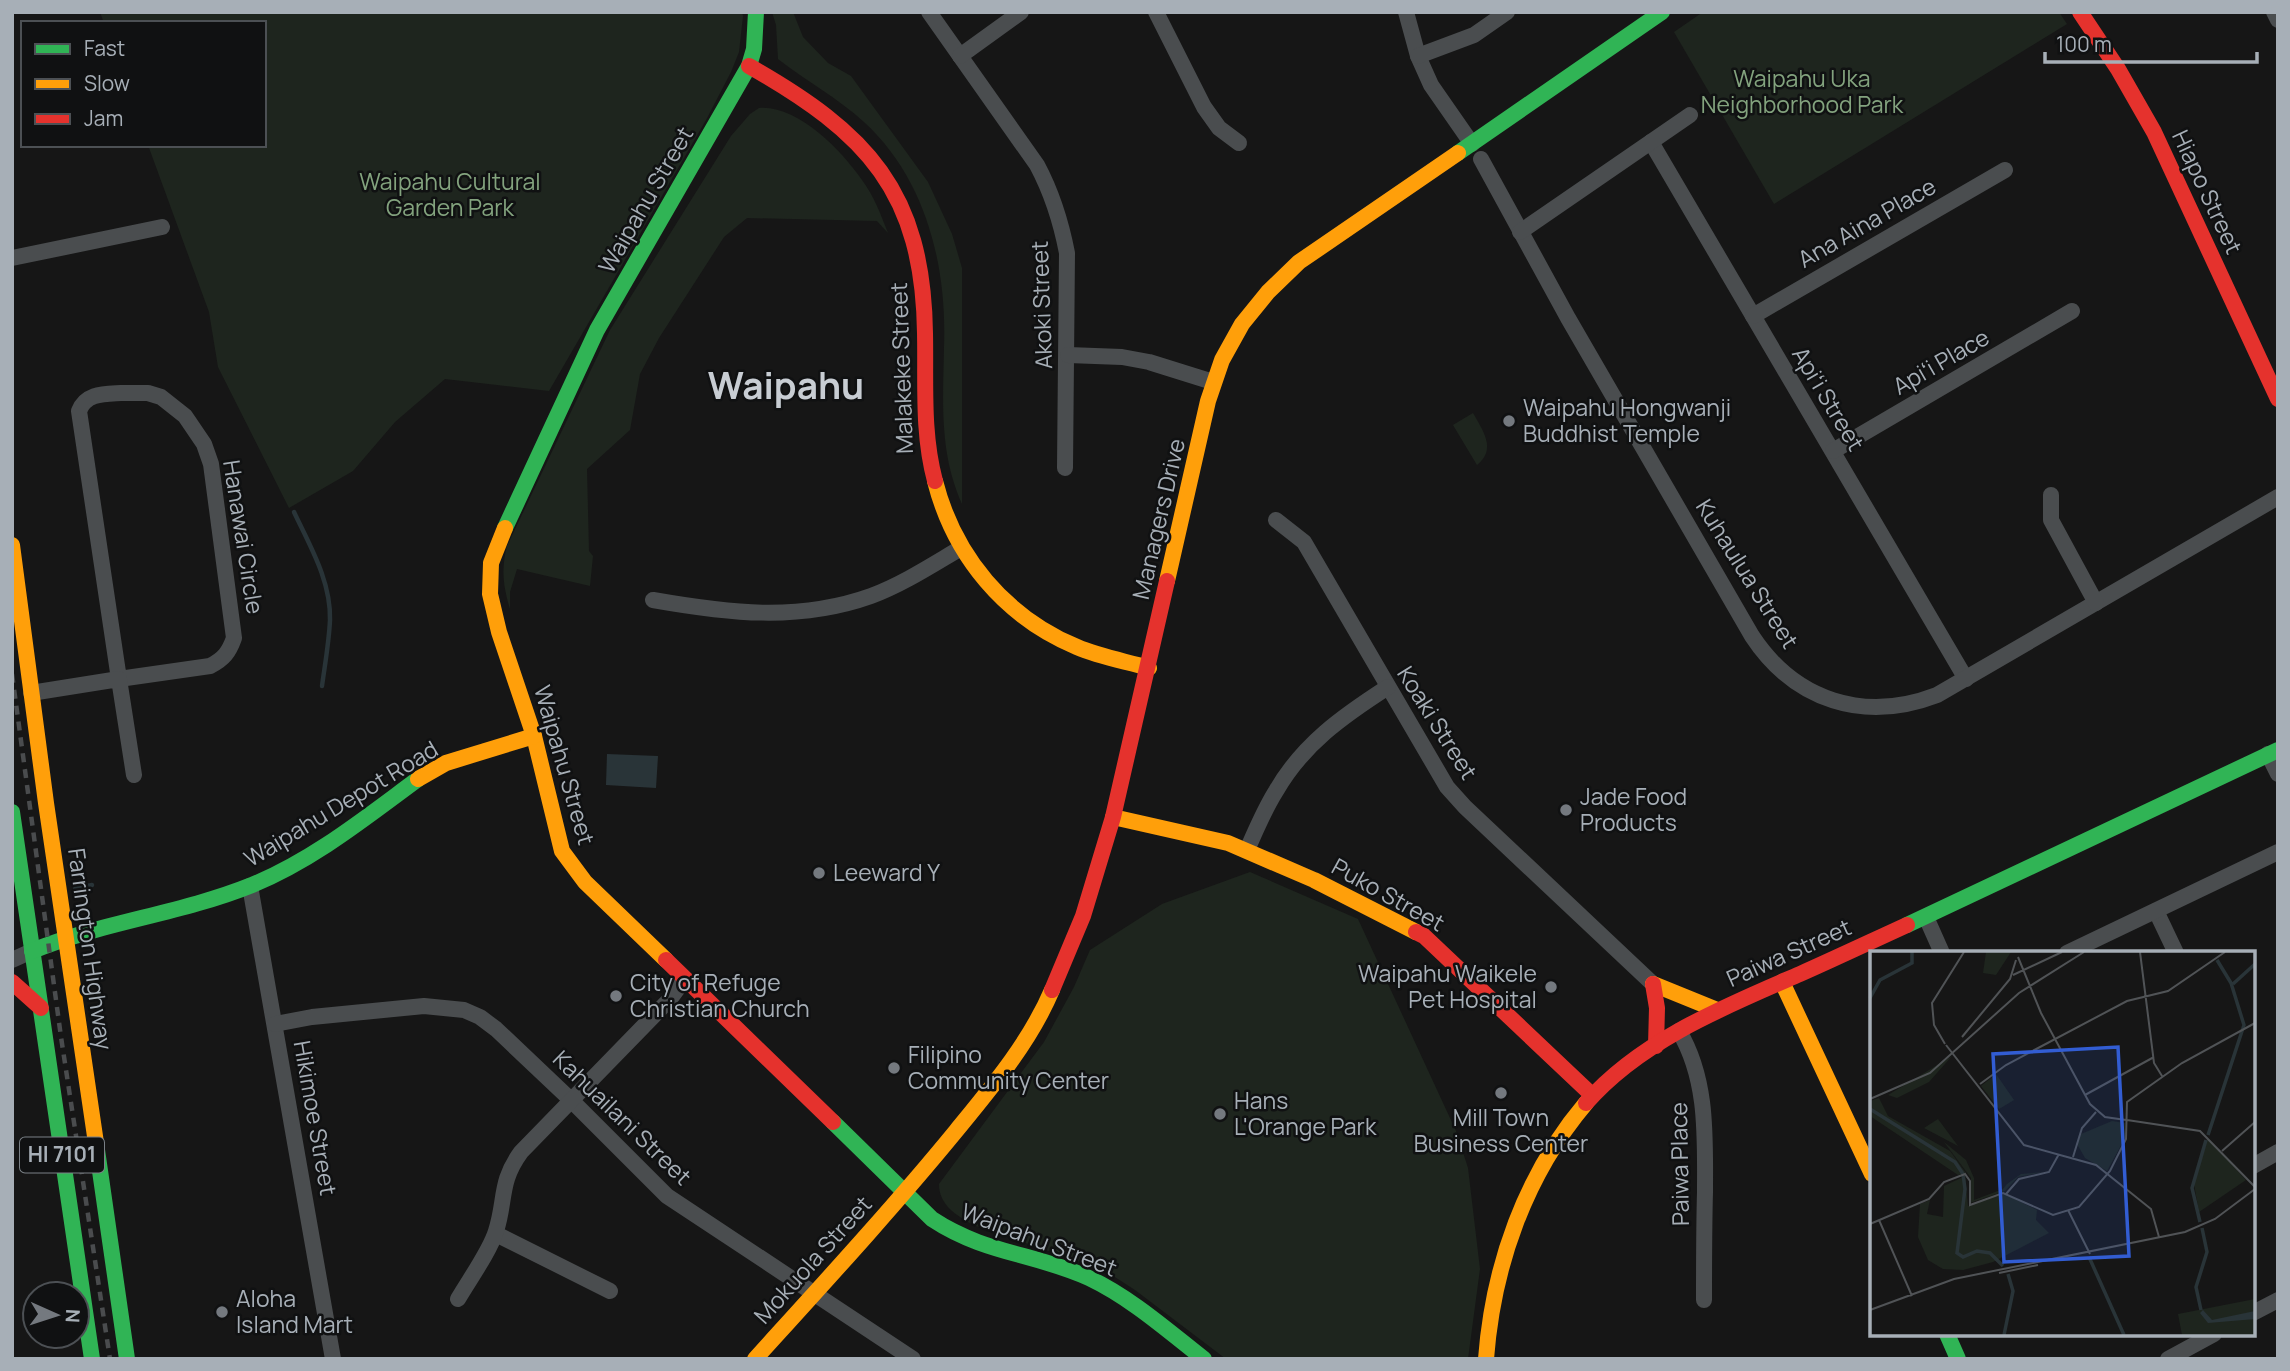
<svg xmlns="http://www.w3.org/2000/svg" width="2290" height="1371" font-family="Manrope,sans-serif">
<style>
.green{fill:#1e251e}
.water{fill:#293438}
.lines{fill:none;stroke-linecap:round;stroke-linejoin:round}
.stream{stroke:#293438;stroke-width:4.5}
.street{stroke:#4a4d4f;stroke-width:16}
.fast{stroke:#30b455;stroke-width:16}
.slow{stroke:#ff9f0a;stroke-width:16}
.jam{stroke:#e5322d;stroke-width:16}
.rail{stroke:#4a4c4e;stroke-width:4.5;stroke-dasharray:9 7;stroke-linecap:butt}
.poi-dot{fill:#74797f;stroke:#101112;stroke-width:2.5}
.labels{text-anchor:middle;stroke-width:5;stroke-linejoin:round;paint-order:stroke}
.shield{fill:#101112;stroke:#7a8086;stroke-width:2}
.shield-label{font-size:21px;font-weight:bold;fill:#a7afb7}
.park-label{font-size:23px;fill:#83a37e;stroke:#101112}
.street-label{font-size:23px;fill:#a7afb7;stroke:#101112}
.poi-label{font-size:23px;fill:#a7afb7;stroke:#101112;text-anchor:start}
.town-label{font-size:37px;font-weight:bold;fill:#c8cdd3;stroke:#101112}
.inset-river{fill:none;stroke:#293438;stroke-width:3.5}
.inset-road{fill:none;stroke:#505356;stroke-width:2}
.view{fill:#325dd3;fill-opacity:0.15;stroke:#325dd3;stroke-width:3.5}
.inset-edge{fill:none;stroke:#a7afb7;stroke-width:3.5}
</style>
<rect width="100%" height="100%" fill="#161616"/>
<g class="green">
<polygon points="100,12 742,12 743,16 739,52 731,72 706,120 549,391 445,379 395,422 353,471 289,508 218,367 209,312 148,145 264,145 264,23 104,23"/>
<path d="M772 12H793L803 37 828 63 851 76 928 182 952 234 962 268V504C939 452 943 403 944 347 947 265 926 179 864 122 838 98 806 81 778 59L776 25Z"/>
<polygon points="1703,12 2059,12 2067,24 1774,204 1674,32"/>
<path d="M759 108C798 105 841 150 862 180 874 196 881 215 888 233L877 221 747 218 724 237 659 338 640 374 630 430 587 469 589 551 593 556 590 586 517 569 510 592V609C503 586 501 569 507 546L610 330 731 136 750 114Z"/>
<path d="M1473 413C1483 431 1497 449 1477 465L1453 425Z"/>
<path d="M1250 872 1358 919 1456 1131 1468 1168 1480 1269 1468 1359H1226L1135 1290 1104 1270 973 1225C956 1215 939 1205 939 1184L1044 1042 1074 987 1090 950 1162 904Z"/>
</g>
<polygon class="water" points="607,754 658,756 656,788 606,785"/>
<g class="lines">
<g class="stream">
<path d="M294 512C310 546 331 581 330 620 329 642 325 664 322 686"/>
<polyline points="75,889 92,885"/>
</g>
<g class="street">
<path d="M929 12 1037 165C1052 193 1061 222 1067 253L1065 468"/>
<polyline points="1156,12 1204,107 1219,128 1239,143"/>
<polyline points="1406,12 1418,56 1431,85 1472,144"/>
<polyline points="2274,12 2278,20"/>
<polyline points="960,56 1021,12"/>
<polyline points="1418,56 1474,35 1507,12"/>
<polyline points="1651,142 1966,679"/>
<path d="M1481 159 1568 318 1752 636C1795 701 1864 723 1937 695L2278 497"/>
<polyline points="1520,232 1690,115"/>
<polyline points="12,258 162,227"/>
<polyline points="1753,316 2005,170"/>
<polyline points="1068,355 1122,357 1149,362 1213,382"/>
<path d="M121 393H148L161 397 185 416 204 444 211 464 234 638C229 652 224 659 210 666L119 679 79 411C86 393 104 394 121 393Z"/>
<polyline points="1833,451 2072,311"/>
<polyline points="2051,495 2051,520 2096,603"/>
<polyline points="1276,520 1304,542 1447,787 1465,807 1653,984"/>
<path d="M653 600C727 613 798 622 871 596 903 584 932 565 961 548"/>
<polyline points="31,693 119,679 134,775"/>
<polyline points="2268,754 2278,774"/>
<path d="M1247 850C1256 830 1264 810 1276 791 1303 744 1343 716 1388 687"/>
<polyline points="250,886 333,1359"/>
<polyline points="2156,911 2176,953"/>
<polyline points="1926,917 1942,953"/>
<polyline points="2067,953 2278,852"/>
<polyline points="12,960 32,951"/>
<polyline points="275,1024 312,1017 424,1006 464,1010 480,1017 496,1029 572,1101 667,1196 913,1359"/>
<path d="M1679 1031C1708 1080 1705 1137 1705 1192 1704 1228 1704 1264 1704 1300"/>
<polyline points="2253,1166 2278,1152"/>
<polyline points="496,1234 610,1291"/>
<path d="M458 1299C469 1280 490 1251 496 1231 506 1200 499 1182 521 1152L670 999 684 980"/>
<polyline points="2253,1313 2278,1300"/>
<polyline points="2168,1359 2214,1334"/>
</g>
<g class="fast">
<polyline points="1458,153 1662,12"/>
<polyline points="505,528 597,330 749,66 754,49 756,12"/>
<polyline points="12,812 92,1359"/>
<polyline points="1907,925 2278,750"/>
<path d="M32 951C103 922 180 914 252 885 313 860 365 818 418 779"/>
<path d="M833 1122 932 1219C985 1254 1034 1253 1089 1278 1131 1298 1167 1330 1204 1359"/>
<polyline points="96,1143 127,1359"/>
<polyline points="1947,1334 1958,1359"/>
</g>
<g class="slow">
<path d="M935 481C954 556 1005 617 1077 647 1100 657 1125 661 1149 668"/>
<polyline points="505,528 491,563 490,594 499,632 534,736 562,851 585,882 666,960"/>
<polyline points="12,545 46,803 96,1143"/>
<polyline points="1167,581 1208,401 1222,360 1242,324 1268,292 1299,262 1458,153"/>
<polyline points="418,779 446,763 534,736"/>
<polyline points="1113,817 1228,843 1314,880 1416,932"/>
<polyline points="1782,982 1872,1174"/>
<polyline points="1653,984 1717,1010"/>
<path d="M755 1359C823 1284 892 1209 956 1131 992 1087 1030 1042 1052 990"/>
<path d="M1486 1359C1493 1266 1525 1175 1586 1103"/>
</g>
<g class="jam">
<polyline points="2080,12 2118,69 2154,132 2278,399"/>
<path d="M749 66C867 133 923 191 925 333 926 383 922 433 935 481"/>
<polyline points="1416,932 1424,936 1592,1095"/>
<polyline points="666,960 833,1122"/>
<polyline points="12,982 41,1008"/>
<polyline points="1653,984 1657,1008 1656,1046"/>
<polyline points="1052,990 1083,916 1113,817 1167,581"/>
<path d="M1586 1103C1641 1040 1726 1006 1800 974 1836 958 1872 941 1907 925"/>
</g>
<polyline class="rail" points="12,674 61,1037 110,1359"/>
</g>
<g class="poi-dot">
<circle cx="1509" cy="421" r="7"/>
<circle cx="1566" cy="810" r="7"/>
<circle cx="819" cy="873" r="7"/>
<circle cx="1551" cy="987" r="7"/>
<circle cx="616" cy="996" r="7"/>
<circle cx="894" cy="1068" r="7"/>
<circle cx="1501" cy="1093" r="7"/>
<circle cx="1220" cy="1114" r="7"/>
<circle cx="222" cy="1312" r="7"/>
</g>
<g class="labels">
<rect class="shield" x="20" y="1137.5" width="84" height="35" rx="5"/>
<g class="shield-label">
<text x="62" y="1162">HI 7101</text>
</g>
<g class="park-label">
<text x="1802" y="87">Waipahu Uka<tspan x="1802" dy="26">Neighborhood Park</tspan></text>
<text x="450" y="190">Waipahu Cultural<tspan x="450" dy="26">Garden Park</tspan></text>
</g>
<g class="street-label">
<text transform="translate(2207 192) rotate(65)" y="8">Hiapo Street</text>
<text transform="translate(646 200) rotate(-60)" y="8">Waipahu Street</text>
<text transform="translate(1867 223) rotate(-30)" y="8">Ana Aina Place</text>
<text transform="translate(1042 305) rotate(-92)" y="8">Akoki Street</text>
<text transform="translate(1941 362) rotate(-30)" y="8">Apiʻi Place</text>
<text transform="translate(902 368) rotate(-92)" y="8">Malakeke Street</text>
<text transform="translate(1828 399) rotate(59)" y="8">Apiʻi Street</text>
<text transform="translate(1159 519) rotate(-77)" y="8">Managers Drive</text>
<text transform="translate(243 537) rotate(81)" y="8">Hanawai Circle</text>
<text transform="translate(1747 574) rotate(58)" y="8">Kuhaulua Street</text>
<text transform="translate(1437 723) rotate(58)" y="8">Koaki Street</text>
<text transform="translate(564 765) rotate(74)" y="8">Waipahu Street</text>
<text transform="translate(341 804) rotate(-31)" y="8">Waipahu Depot Road</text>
<text transform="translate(1388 895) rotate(29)" y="8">Puko Street</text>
<text transform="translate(90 949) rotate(82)" y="8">Farrington Highway</text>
<text transform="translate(1789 953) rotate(-24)" y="8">Paiwa Street</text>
<text transform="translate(315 1118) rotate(80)" y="8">Hikimoe Street</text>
<text transform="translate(622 1118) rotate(44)" y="8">Kahuailani Street</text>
<text transform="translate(1680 1164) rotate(-91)" y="8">Paiwa Place</text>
<text transform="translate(1039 1240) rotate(21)" y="8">Waipahu Street</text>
<text transform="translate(813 1260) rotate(-48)" y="8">Mokuola Street</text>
</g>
<g class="poi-label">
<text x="1523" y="416">Waipahu Hongwanji<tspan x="1523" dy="26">Buddhist Temple</tspan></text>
<text x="1580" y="805">Jade Food<tspan x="1580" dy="26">Products</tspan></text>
<text x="833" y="881">Leeward Y</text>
<text x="1537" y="982" text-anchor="end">Waipahu Waikele<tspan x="1537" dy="26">Pet Hospital</tspan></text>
<text x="630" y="991">City of Refuge<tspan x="630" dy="26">Christian Church</tspan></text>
<text x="908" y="1063">Filipino<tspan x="908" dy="26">Community Center</tspan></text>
<text x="1234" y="1109">Hans<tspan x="1234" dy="26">L'Orange Park</tspan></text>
<text x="1501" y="1126" text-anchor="middle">Mill Town<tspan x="1501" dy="26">Business Center</tspan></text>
<text x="236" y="1307">Aloha<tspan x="236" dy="26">Island Mart</tspan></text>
</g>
<g class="town-label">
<text x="786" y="399">Waipahu</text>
</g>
</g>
<g transform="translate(1870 951)">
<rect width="385" height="385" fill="#161616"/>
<path d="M116 1H141L126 24 113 22ZM82 105 59 131 27 147 18 144ZM126 123 144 149 129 158 111 135ZM9 147 18 165 80 200 96 222 88 224 0 165V150ZM68 168 88 195 54 177ZM242 170 255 172V187L237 220 215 207 207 193 211 183ZM338 187 376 229 329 261 324 233ZM74 191 96 209 104 227V249L133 238 137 233 151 223 175 221 148 226 135 240 100 252 101 227ZM95 225 98 255 132 243 141 246 167 259 166 269 179 282 123 311 93 319 73 318 58 309 48 286 50 253 60 249 57 263 73 266 74 235ZM385 348V384H312L308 363Z" fill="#1e251e"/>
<path d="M333 359 342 369 385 360V368L338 372 330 362Z" fill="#293438"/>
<path class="inset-river" d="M363 33 385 13M0 47 10 29 42 12V1M0 158 85 211 93 223 95 238 87 302 93 306 107 300 120 302 133 315M338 184 374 74 361 32 347 9M330 271 322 237 336 189M219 306 254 384M331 359 326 336 337 301 332 277M134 384 143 340 138 323"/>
<path class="inset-road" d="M270 1 284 112 292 125M148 6 171 62 220 153 235 166 256 169M143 24 192 1M92 86 140 28 146 9M75 93 64 74 62 52 94 1M76 94 154 194 226 214 281 258 289 286M110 133 136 114 257 50 298 40 355 1M215 144 284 106M0 148 60 122 149 42 214 1M257 169 330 180 385 236M352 200 385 171M203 206 212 177 226 161M136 243 149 228 179 221 189 203M198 259 220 303M9 269 42 345M0 273 59 248 74 231 95 223 100 230V254L133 242 183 264 209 256 240 220 256 188 257 151 312 112 385 72M129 322 168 314M0 359 84 328 315 281 345 268 385 238"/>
<path class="view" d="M248 96 259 305 134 311 123 103Z"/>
<rect width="385" height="385" class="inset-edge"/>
</g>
<rect width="2290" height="1371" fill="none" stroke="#a7afb7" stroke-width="28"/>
<rect x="21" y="21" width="245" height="126" fill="#101112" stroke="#4c5054" stroke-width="2"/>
<rect x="35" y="44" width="35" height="10" fill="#30b455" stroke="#4c5054" stroke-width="2"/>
<text x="84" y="56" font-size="21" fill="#a7afb7">Fast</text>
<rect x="35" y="79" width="35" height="10" fill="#ff9f0a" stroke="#4c5054" stroke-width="2"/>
<text x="84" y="91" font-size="21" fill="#a7afb7">Slow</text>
<rect x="35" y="114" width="35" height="10" fill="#e5322d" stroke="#4c5054" stroke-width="2"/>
<text x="84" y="126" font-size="21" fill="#a7afb7">Jam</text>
<g transform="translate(56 1315) rotate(93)"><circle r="33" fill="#101112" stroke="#4c5054" stroke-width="2"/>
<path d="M0-5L12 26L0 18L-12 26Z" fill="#74797f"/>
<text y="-10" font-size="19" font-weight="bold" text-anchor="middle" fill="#a7afb7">N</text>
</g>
<path d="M2045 52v10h212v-10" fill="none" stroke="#a7afb7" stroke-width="3.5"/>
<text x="2056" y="52" font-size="21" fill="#a7afb7" stroke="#101112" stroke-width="5" paint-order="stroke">100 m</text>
</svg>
